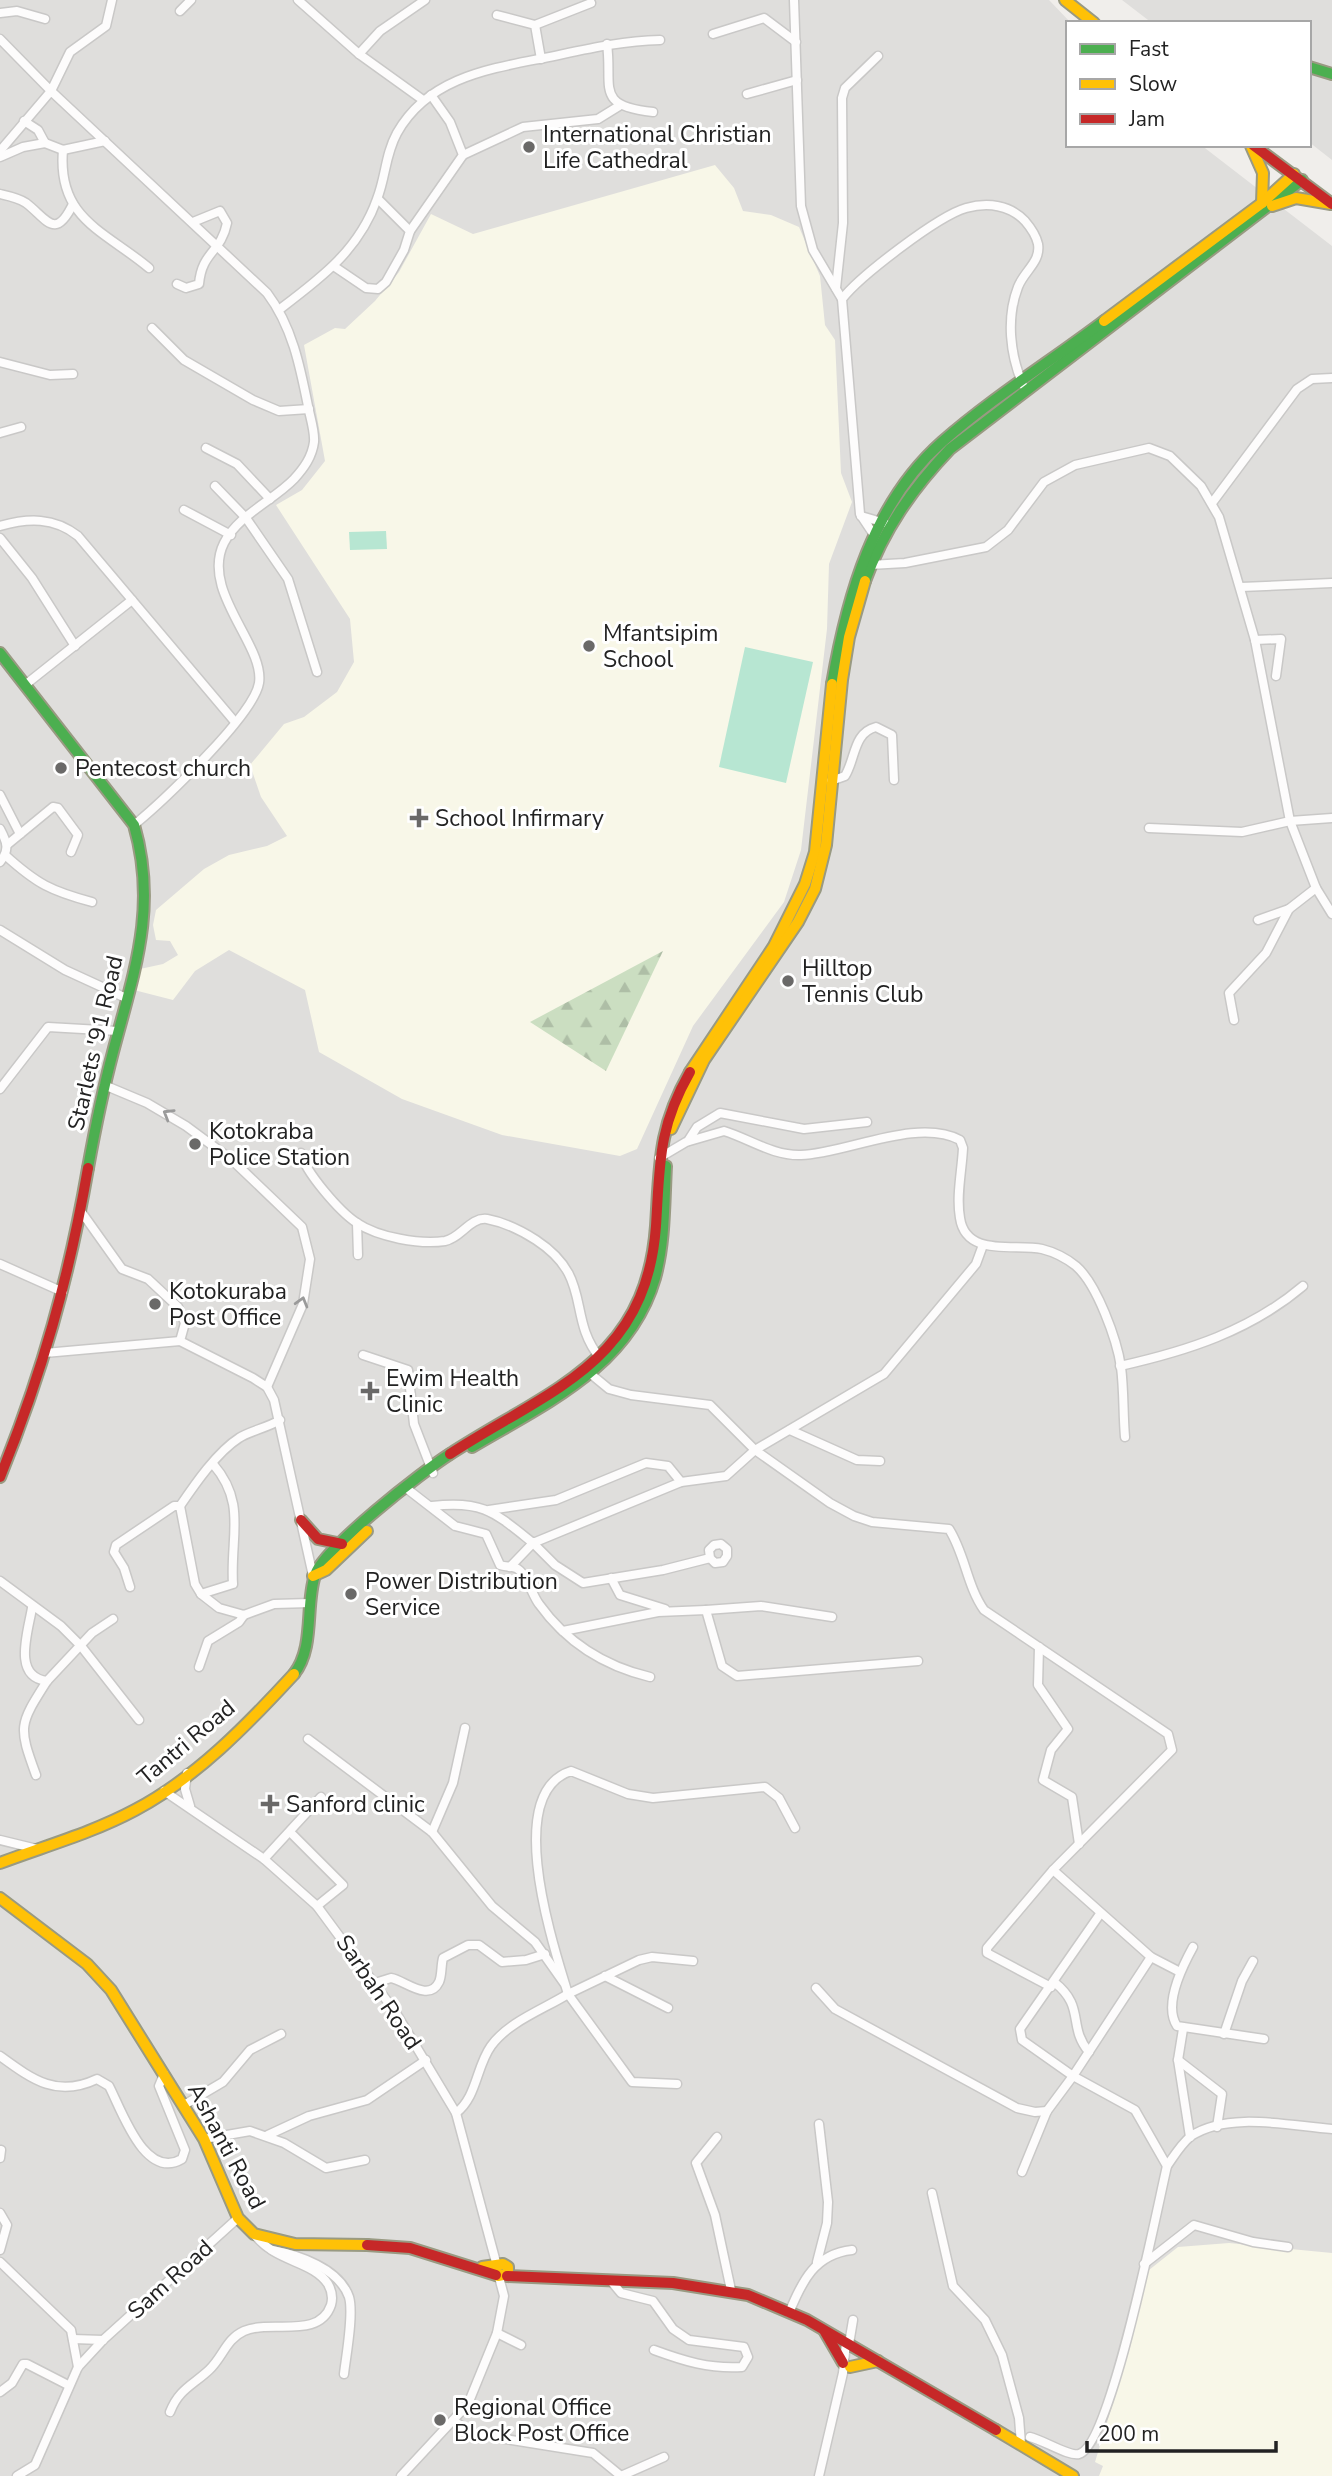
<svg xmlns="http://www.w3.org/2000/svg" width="1332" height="2476" font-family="'Nunito Sans',sans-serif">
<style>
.residential{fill:#dfdedc}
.education{fill:#f8f7e8}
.forest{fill:url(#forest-firs)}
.pitch{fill:#b7e6d2}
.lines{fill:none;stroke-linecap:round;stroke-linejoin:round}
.street-casing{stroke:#c9c8c7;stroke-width:11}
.fast-casing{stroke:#999a82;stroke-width:14}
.slow-casing{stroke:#999a82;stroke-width:14}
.jam-casing{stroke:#999a82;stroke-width:14}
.street{stroke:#fdfcfc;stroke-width:8}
.fast{stroke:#4caf50;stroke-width:10}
.slow{stroke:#ffc107;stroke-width:10}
.jam{stroke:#c62828;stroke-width:10}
.oneway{stroke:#9a9a9a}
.poi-dot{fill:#6a6968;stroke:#fff;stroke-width:2.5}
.labels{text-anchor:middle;stroke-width:6;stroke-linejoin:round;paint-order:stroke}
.poi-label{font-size:23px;fill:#222;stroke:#fff;text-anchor:start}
.street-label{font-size:23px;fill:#222;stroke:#fff}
</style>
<defs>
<pattern id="forest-firs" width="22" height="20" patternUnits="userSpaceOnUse" patternTransform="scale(1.75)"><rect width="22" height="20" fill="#cbdec1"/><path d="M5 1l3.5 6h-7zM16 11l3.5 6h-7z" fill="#aebea6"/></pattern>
</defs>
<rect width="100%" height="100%" fill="#f0eeeb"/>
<g class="residential">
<polygon points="0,0 1049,0 1071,23 1068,23 1068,145 1201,145 1332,246 1332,2476 0,2476"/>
<polygon points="1122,0 1332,0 1332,160 1309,142 1309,23 1152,23"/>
</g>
<g class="education">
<polygon points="715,165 734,188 743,211 771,215 799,227 820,276 825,325 835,340 841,473 852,502 829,564 827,629 801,850 784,902 693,1026 637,1149 620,1156 502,1135 402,1099 319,1052 305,990 229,950 195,971 173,1000 134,990 140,969 163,964 178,955 170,941 156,940 153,925 156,910 204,869 229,855 267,846 287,836 261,797 250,765 284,724 304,717 337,692 354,662 350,619 276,505 302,490 325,461 304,345 335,328 345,329 375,301 399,272 431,214 473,234"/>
<polygon points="1229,2243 1332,2253 1332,2476 1099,2476 1103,2466 1095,2462 1130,2347 1149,2270 1178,2247"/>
</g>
<polygon class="forest" points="663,951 606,1071 530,1022"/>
<g class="pitch">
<polygon points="386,531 387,549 350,550 349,532"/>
<polygon points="745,647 813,662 786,783 719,767"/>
</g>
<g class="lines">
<g class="street-casing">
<g id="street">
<polyline points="298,0 359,54 423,100"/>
<polyline points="794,0 801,206 813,250 842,299"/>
<polyline points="180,11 191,0"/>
<polyline points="0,13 17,11 45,19"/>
<polyline points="497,15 535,25 541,59"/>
<polyline points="535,25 591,3"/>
<polyline points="713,34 764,18 796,42"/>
<polyline points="0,39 51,91 70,52 106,26 112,0"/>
<path d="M607 44C613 87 594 106 653 112"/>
<polyline points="359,54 380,31 425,0"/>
<polyline points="747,94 797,80"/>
<polyline points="24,121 38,130 45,143 63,150 105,141"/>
<path d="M63 150C57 219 105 231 149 268"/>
<path d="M0 151 51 91 267 293C292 326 300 366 308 406 310 417 315 431 314 442 312 457 304 468 294 479 274 500 238 515 224 543 200 591 265 645 259 683 254 715 162 802 134 825"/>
<polyline points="463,155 523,127 598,119 619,106"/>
<polyline points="0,157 23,147 45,143"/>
<path d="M0 194C9 196 19 198 26 203 47 219 55 241 73 204"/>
<polyline points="410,231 463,155 450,122 431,95"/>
<polyline points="335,267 366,288 378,289 386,282 404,250 410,231 378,199"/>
<path d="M177 284 186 288 199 284C202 251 221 253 227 223L220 211 193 222"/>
<polyline points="836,288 843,223 842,98 845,88 878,56"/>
<path d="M280 309C321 278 359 250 377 199 386 176 385 155 397 133 428 78 488 69 544 58 583 50 619 41 660 40"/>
<polyline points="152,328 184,360 253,400 279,411 309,409"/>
<polyline points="0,362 50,375 73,374"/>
<polyline points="0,433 21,427"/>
<polyline points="206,448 237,464 270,499"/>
<polyline points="215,486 246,518 288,579 317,672"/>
<polyline points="1212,503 1297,389 1312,379 1332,378"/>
<polyline points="184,510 231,535"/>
<polyline points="861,516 885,523"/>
<path d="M0 526C28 518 54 517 78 536L235 722"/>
<path d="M874 535 860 514 842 299C860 276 938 216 966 208 988 202 1010 205 1025 221 1031 228 1036 235 1038 244 1041 262 1024 271 1018 287 1006 318 1010 355 1023 385"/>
<polyline points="0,538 32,578 75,646"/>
<polyline points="870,565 905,563 986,547 1008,530 1044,482 1075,465 1149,448 1170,456 1201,486 1219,517 1255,640 1290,821 1316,888 1332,914"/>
<polyline points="1241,587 1332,583"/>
<polyline points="1255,640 1281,639 1276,676"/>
<polyline points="25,685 132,600"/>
<path d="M831 781 845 776C856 758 853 733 876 727L892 735 894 780"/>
<polyline points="0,795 20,834"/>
<polyline points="1149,828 1242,832 1290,821 1332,818"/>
<path d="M0 829C7 842 10 850 0 862"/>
<polyline points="8,844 53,807 58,808 78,835 71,852"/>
<path d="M5 855C37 884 51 891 92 902"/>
<polyline points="1258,920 1289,909"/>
<polyline points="0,930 65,970 126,998"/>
<polyline points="1234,1020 1229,993 1266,953 1289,909 1316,888"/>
<polyline points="104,1085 147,1103 186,1126 232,1160 302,1227 310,1259 303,1304 267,1387"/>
<polyline points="0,1089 48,1027 118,1031"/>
<polyline points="688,1141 697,1127 720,1113 804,1129 867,1122"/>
<path d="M301 1153C305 1172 340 1212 357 1223 378 1237 420 1245 445 1241 461 1238 470 1217 487 1219 503 1222 522 1231 536 1240 594 1278 566 1316 600 1358"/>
<path d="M659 1158 686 1142 724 1131C750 1139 773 1156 801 1155 845 1154 917 1117 960 1140L963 1148C962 1170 956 1196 960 1218 966 1258 1016 1243 1042 1249 1054 1252 1066 1258 1076 1266 1097 1284 1117 1340 1121 1367 1124 1390 1123 1414 1125 1437"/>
<polyline points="80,1210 122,1269 148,1279 178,1307 185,1323 180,1341 253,1378 267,1387 274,1400 313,1576"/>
<polyline points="357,1223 358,1255"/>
<polyline points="0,1264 63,1292"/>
<polyline points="45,1353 180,1341"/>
<polyline points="363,1355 408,1370 414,1424 433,1473"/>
<path d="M1120 1366C1187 1351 1250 1331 1303 1286"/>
<path d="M592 1375 609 1389 631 1395 710 1405 755 1450 830 1503 854 1516 872 1522 949 1529C965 1554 967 1586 984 1610L1168 1734 1172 1750 1053 1870 1151 1957 1073 2076 1135 2110 1167 2166C1157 2208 1111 2445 1079 2454 1070 2457 1043 2440 1030 2437"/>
<polyline points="790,1430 857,1460 880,1461"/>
<path d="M406 1488 455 1526 486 1534 500 1565C505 1567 510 1566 516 1568 526 1572 532 1595 539 1604 567 1643 604 1666 650 1677"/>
<polyline points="180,1506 195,1584 201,1594 219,1608 244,1615 274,1604 310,1603"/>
<path d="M432 1506C483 1500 494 1512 533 1543L681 1482 726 1476 755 1450 884 1374 976 1264 983 1245"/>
<polyline points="489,1510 556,1500 646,1463 668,1466 681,1482"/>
<polyline points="510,1567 533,1543 555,1565 583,1583 663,1570 710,1558 715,1563 723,1562 727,1556 727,1549 721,1544 714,1545 709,1550 710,1558"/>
<polyline points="611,1578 620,1595 665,1609"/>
<polyline points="0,1581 61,1626 81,1646 139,1720"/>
<path d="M130 1587 124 1568 114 1552 116 1545 174 1506H180C195 1484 217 1452 239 1438 247 1432 269 1427 280 1420"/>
<path d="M201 1594 233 1584C230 1536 247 1503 213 1464"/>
<path d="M32 1608C28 1632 12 1677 47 1681L92 1633 113 1619"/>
<polyline points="706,1610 761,1606 832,1617"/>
<polyline points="563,1631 658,1612 706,1610 722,1666 737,1676 918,1661"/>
<polyline points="1039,1647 1038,1685 1068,1729 1051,1750 1043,1780 1072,1797 1079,1844"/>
<polyline points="199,1667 208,1641 239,1622 244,1615"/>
<polyline points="308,1739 432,1832 492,1906 535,1942 564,1983"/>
<polyline points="187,1773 185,1789 190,1806"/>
<path d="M36 1775C18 1726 19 1725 47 1681"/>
<polyline points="164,1791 264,1859 317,1906 396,2013 456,2113 497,2266"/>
<polyline points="290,1832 343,1885 317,1906"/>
<polyline points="432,1832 453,1783 465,1728"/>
<polyline points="0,1840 37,1849"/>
<polyline points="264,1859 321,1797"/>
<path d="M1193 1947C1182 1967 1163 2005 1177 2026L1264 2039"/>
<polyline points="1151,1957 1180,1972"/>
<path d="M693 1961 652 1957 639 1960 568 1994C554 1947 502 1793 571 1771L628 1794 653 1798 765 1787 779 1798 795 1828"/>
<polyline points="605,1976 668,2008"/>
<path d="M1054 1982C1086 2007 1067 2026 1089 2052"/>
<path d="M375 1983 391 1978C404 1980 429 2003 439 1982 442 1976 441 1965 443 1958L468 1945H479L502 1962 526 1960 545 1954"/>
<polyline points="1051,1987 987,1953 987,1948 1053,1870"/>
<polyline points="816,1988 835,2009 1017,2108 1035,2112 1047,2111"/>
<polyline points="1183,2029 1178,2060 1190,2137"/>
<polyline points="1224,2034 1242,1981 1253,1961"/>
<path d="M0 2056C33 2080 57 2098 97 2079L109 2086C122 2111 145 2181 182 2159L185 2150 159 2086 164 2074"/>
<polyline points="1178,2060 1222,2094 1217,2127"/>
<polyline points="184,2105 223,2082 250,2050 281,2034"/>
<path d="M456 2113C477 2097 476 2067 491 2046 508 2022 544 2009 568 1994L632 2082 677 2084"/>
<polyline points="268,2135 309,2116 367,2100 426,2060"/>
<polyline points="717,2137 696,2163 715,2215 731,2290"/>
<polyline points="204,2139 250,2131 284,2143 326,2168 365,2160"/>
<polyline points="0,2158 1,2150"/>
<path d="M1167 2166C1174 2156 1181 2144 1191 2136 1229 2111 1290 2126 1332 2129"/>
<polyline points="1022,2172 1047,2111 1073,2076 1022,2040 1020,2029 1100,1914"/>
<polyline points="932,2193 953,2286 985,2320 1002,2355 1019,2418 1021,2444"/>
<polyline points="0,2213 7,2225 0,2250"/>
<path d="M272 2250C298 2255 339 2268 349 2297 354 2314 346 2356 344 2374"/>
<polyline points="0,2262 71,2330 78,2367"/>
<polyline points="817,2262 827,2223 828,2202 819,2124"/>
<polyline points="1144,2264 1194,2225 1253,2242 1288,2247"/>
<path d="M611 2281 621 2293 653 2301 673 2329 689 2340 744 2347 748 2357 742 2367C709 2369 684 2361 654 2350"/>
<path d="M789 2313C802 2281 815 2254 852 2250"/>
<polyline points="497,2333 521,2345"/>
<polyline points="73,2339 103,2340"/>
<polyline points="849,2344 853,2320"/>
<polyline points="0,2392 12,2383 23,2364 27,2364 68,2385"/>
<path d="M170 2412C179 2389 193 2385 209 2370 223 2357 226 2339 244 2331 271 2319 319 2340 331 2305 333 2298 332 2291 328 2284 312 2260 276 2263 254 2234"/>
<polyline points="454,2421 474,2434 593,2453 621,2476"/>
<polyline points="17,2476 35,2465 78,2367 103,2340 238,2218"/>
<polyline points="401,2476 468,2404 497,2333 504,2296 499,2277"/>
<polyline points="621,2476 664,2457"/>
<polyline points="819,2476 843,2373 846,2342"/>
</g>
</g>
<g class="fast-casing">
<g id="fast">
<polyline points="1309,67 1332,74"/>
<path d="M865 581C884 529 912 489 950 449L1302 180"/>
<path d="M0 653 134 825C158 908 134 972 113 1052 103 1090 95 1129 88 1168"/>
<path d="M832 684C847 597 873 503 942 442 992 398 1051 361 1104 321"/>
<path d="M472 1447C546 1403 629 1367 655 1278 665 1242 664 1203 666 1166"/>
<path d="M294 1674C315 1647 305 1606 315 1575 323 1549 423 1471 450 1454"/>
</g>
</g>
<g class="slow-casing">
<g id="slow">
<polyline points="1065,0 1094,23"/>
<polyline points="1251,146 1263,173 1262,203"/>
<polyline points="1272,206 1296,198 1331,204"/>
<polyline points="1104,321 1262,203 1294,174"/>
<polyline points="690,1072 774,946 805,884 815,852 832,684"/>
<polyline points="671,1129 704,1060 798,922 815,889 826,845 842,680 849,637 865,581"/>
<polyline points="313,1576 326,1570 367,1531"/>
<path d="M0 1863C45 1846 92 1833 135 1810 196 1778 248 1724 294 1674"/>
<polyline points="0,1898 87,1964 111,1990 204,2139 238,2218 254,2234 295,2244 367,2245"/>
<polyline points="482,2267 503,2264 508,2267 508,2274 498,2276 496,2267"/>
<polyline points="850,2367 878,2361"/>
<polyline points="996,2430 1073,2476"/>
</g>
</g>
<g class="jam-casing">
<g id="jam">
<polyline points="1253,145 1332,204"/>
<path d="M450 1454C550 1389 646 1363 656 1226 660 1163 658 1128 690 1072"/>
<path d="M0 1477C42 1374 69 1278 88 1168"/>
<polyline points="301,1520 318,1539 342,1544"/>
<polyline points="367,2245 410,2248 496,2275"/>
<polyline points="507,2276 673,2283 748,2295 807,2320 996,2430"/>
<polyline points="825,2332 843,2363"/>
</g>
</g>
<use href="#street" class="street"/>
<use href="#fast" class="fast"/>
<use href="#slow" class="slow"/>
<use href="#jam" class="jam"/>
</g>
<defs><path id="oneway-chevron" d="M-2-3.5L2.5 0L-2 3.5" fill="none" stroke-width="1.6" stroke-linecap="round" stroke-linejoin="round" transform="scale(1.75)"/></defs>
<g class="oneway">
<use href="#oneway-chevron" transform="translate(168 1114) rotate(-149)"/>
<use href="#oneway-chevron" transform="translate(302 1302) rotate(-74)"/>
</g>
<g class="poi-dot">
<circle cx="529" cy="147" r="7"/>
<circle cx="589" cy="646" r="7"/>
<circle cx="61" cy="768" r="7"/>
<path d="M415.5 807.5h7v7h7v7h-7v7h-7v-7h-7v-7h7z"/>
<circle cx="788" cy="981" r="7"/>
<circle cx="195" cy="1144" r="7"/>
<circle cx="155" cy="1304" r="7"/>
<path d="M366.5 1380.5h7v7h7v7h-7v7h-7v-7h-7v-7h7z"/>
<circle cx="351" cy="1594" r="7"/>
<path d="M266.5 1793.5h7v7h7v7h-7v7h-7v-7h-7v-7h7z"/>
<circle cx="440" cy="2420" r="7"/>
</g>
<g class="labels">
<g class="poi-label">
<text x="543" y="142">International Christian<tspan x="543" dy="26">Life Cathedral</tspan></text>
<text x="603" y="641">Mfantsipim<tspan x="603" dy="26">School</tspan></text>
<text x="75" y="776">Pentecost church</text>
<text x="435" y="826">School Infirmary</text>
<text x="802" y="976">Hilltop<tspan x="802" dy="26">Tennis Club</tspan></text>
<text x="209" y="1139">Kotokraba<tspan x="209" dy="26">Police Station</tspan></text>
<text x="169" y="1299">Kotokuraba<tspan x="169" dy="26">Post Office</tspan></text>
<text x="386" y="1386">Ewim Health<tspan x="386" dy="26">Clinic</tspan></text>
<text x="365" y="1589">Power Distribution<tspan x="365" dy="26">Service</tspan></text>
<text x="286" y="1812">Sanford clinic</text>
<text x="454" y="2415">Regional Office<tspan x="454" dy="26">Block Post Office</tspan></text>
</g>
<g class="street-label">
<text transform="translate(95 1043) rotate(-77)" y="8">Starlets '91 Road</text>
<text transform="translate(186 1742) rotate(-40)" y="8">Tantri Road</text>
<text transform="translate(379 1992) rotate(56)" y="8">Sarbah Road</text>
<text transform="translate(227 2146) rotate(62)" y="8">Ashanti Road</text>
<text transform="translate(170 2279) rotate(-42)" y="8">Sam Road</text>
</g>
</g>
<rect x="1066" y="21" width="245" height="126" fill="#ffffff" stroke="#a7a7a7" stroke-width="2"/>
<rect x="1080" y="44" width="35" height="10" fill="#4caf50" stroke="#a7a7a7" stroke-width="2"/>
<text x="1129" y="56" font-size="21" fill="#222222">Fast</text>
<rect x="1080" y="79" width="35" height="10" fill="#ffc107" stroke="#a7a7a7" stroke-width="2"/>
<text x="1129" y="91" font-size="21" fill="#222222">Slow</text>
<rect x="1080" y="114" width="35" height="10" fill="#c62828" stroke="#a7a7a7" stroke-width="2"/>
<text x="1129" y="126" font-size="21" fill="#222222">Jam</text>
<path d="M1087 2441v10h189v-10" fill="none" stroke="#222222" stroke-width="3.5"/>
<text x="1098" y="2441" font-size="21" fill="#222222" stroke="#ffffff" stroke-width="5" paint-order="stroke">200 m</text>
</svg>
